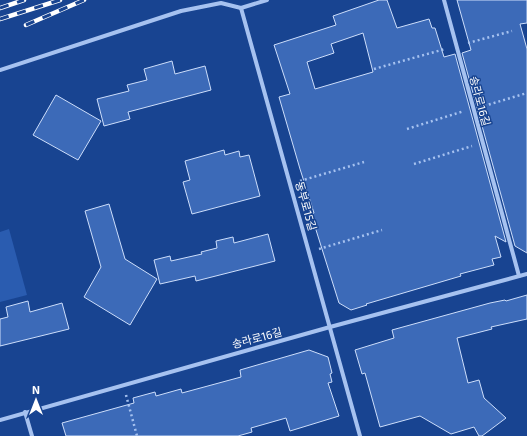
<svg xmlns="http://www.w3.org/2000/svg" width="527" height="436" font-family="'Exo 2','Noto Sans KR',sans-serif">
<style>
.green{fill:#2a5cb0}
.building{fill:#3c6ab8;stroke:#cddefb;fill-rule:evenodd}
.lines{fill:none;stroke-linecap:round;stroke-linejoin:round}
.path{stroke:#a6c2f0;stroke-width:2.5;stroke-dasharray:2 3;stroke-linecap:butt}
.minor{stroke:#a6c2f0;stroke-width:4}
.rail-casing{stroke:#fff;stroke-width:4.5}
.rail{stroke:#184491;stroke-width:3;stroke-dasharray:9;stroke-linecap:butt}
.labels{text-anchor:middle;stroke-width:3;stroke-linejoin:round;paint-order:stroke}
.street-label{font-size:11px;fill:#fff;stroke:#184491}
</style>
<rect width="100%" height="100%" fill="#184491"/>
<polygon class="green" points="9,229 27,295 0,302 0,232"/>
<g class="building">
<path d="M379 0H387L397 28 429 19 432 28H435L444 57 455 54 506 242 495 236 501 257 492 259 494 265 460 274 461 276 366 304 367 305 351 310 339 303 311 214 314 213 300 169 279 97 290 94 274 45 336 25 333 16ZM363 33 373 72 315 89 307 62 334 53 331 44Z"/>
<polygon points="457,0 527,0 527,23 520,24 527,49 527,253 515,246 462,53 471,50"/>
<polygon points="172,61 175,74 205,66 211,90 128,112 130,119 104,126 97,99 129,91 127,85 147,80 144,69"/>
<polygon points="56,95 101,121 78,160 33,135"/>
<polygon points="224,150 225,155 239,151 240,157 249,155 260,196 192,214 183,182 190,180 185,161"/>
<polygon points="109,204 125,259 157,279 130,325 84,297 101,267 85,211"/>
<polygon points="268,234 275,261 196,281 195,276 160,284 154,260 170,256 171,261 202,254 201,252 217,248 216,241 233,237 234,243"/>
<polygon points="527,295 527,319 491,327 492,329 457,338 468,383 479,380 484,398 506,418 482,436 479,436 474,427 451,434 420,416 380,427 365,373 362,374 355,350 394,338 392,330 490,303 505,300 506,301"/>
<polygon points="28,301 30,312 62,303 69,329 0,346 0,319 8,317 6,307"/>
<polygon points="309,350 328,357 332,373 330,374 332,382 328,383 339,416 290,431 286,418 251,428 252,432 238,436 66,436 62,423 134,403 133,398 155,392 156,396 181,389 182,393 241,377 240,370"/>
</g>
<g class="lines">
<g class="path">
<polyline points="468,43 512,31"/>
<polyline points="374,69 445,49"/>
<polyline points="484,106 527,93"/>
<polyline points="407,129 464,111"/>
<polyline points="414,164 472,146"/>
<polyline points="300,181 364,162"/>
<polyline points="319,249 382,230"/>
<polyline points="126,395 137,436"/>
</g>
<g class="minor">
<polyline points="444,0 519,276"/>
<polyline points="241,8 360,436"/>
<polyline points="241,8 267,0"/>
<polyline points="0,70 181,11 221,3 241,8"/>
<polyline points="25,412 32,436"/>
<polyline points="0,420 330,327 527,274"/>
</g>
<g class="rail-casing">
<g id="rail">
<polyline points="0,8 24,0"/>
<polyline points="0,19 60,0"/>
<polyline points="26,25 84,0"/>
</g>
</g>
<use href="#rail" class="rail"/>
</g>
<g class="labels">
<g class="street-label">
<text transform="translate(480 101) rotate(75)" y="4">송라로16길</text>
<text transform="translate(306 206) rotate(74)" y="4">동부로15길</text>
<text transform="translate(257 338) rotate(-15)" y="4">송라로16길</text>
</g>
</g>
<g transform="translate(36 400)" stroke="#184491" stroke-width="3" paint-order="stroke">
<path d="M0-3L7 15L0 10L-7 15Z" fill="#ffffff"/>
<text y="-6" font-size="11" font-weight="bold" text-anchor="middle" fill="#ffffff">N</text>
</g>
</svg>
